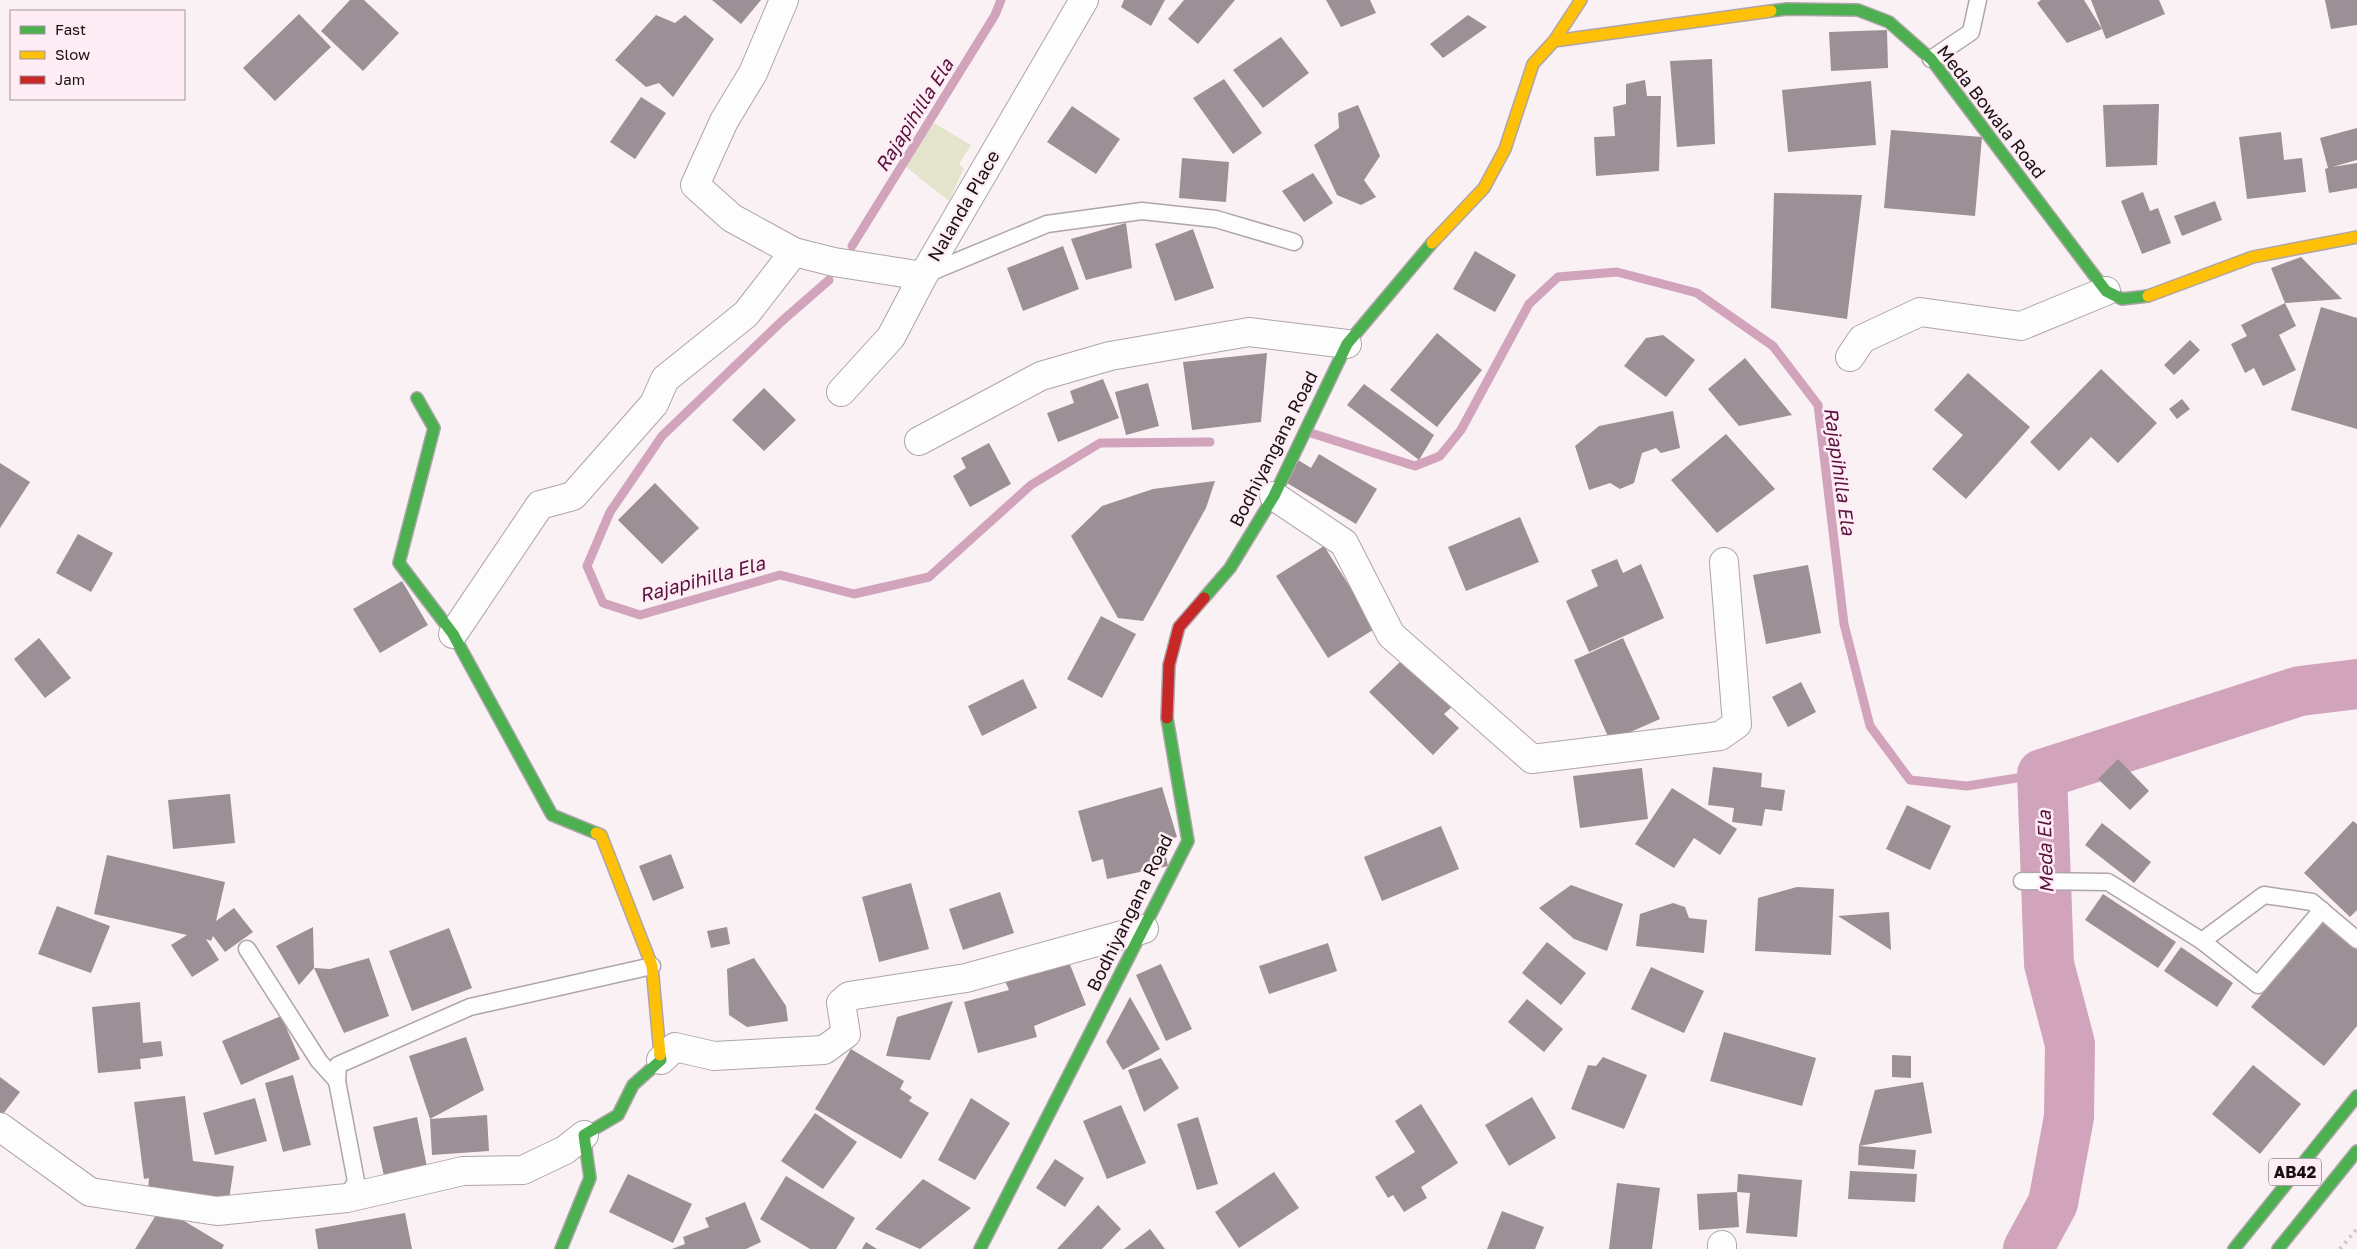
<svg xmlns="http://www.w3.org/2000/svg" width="2357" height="1249" font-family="'Golos Text',sans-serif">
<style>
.green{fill:#e4e3cb}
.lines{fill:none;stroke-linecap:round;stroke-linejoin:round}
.stream{stroke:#d1a4bb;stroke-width:9}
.river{stroke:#d1a4bb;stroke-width:50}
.building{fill:#9c8f96}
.lane-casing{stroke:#aea5a9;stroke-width:19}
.street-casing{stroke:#aea5a9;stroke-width:30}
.fast-casing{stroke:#aea5a9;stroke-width:14}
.slow-casing{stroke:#aea5a9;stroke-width:14}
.jam-casing{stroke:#aea5a9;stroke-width:14}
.lane{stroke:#fefdfe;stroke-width:16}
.street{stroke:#fefdfe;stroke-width:28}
.fast{stroke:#4caf50;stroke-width:11}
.slow{stroke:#ffc107;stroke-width:11}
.jam{stroke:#c62828;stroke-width:11}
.rail{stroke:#cbc8ca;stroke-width:4;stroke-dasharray:2.5 5;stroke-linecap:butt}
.labels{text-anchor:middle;stroke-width:5;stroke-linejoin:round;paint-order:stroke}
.shield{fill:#feedf5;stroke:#5e5258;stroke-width:1}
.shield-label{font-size:16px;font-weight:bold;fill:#191014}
.street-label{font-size:18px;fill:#191014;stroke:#feedf5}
.water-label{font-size:19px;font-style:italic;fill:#5a123e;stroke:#feedf5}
</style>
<rect width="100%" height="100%" fill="#faf1f5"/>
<polygon class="green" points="934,123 971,145 959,164 964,168 949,201 905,166"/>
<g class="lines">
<g class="stream">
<polyline points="852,246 995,15 1001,0"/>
<polyline points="829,280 782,321 662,436 610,512 587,566 603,603 640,615 780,575 854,594 929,577 1031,485 1100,443 1210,442"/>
<polyline points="1311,433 1415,466 1440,456 1461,430 1529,304 1558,277 1617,272 1697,293 1773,346 1818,405 1844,624 1870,726 1910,780 1967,786 2042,774"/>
</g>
<polyline class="river" points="2028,1249 2053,1203 2069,1117 2070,1044 2049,964 2042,774 2300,691 2357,684"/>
</g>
<g class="building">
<polygon points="350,0 364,0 399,33 363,71 321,31"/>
<polygon points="712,0 761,0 741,24"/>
<polygon points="1124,0 1165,0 1151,26 1121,7"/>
<polygon points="1184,0 1235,0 1198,44 1168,19"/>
<polygon points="1326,0 1370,0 1376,13 1341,27"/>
<polygon points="2041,0 2084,0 2102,29 2067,43 2037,3"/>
<polygon points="2091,0 2159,0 2165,14 2106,39"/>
<polygon points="2325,0 2357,0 2357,25 2331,29"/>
<polygon points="299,14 331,47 275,101 243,68"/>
<polygon points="656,15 675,23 685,15 714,39 673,97 659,83 646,87 615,60"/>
<polygon points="1468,15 1487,27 1443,58 1430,44"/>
<polygon points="1887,30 1888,68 1831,71 1829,32"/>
<polygon points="1281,37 1309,73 1263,108 1233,70"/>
<polygon points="1712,59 1715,144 1677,147 1670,61"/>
<polygon points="1224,79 1262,133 1233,154 1193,98"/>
<polygon points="1645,80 1647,96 1661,96 1659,171 1596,176 1594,137 1615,136 1613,107 1626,104 1626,84"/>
<polygon points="1871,81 1876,145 1788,152 1782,90"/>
<polygon points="641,97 666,113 635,159 610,142"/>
<polygon points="2159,104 2157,165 2106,167 2103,105"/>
<polygon points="1358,105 1380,156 1364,180 1376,197 1361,205 1337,195 1314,145 1339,128 1338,113"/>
<polygon points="1072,106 1120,139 1096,174 1047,142"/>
<polygon points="2357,128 2357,160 2332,167 2357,163 2357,188 2329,193 2325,169 2328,168 2320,138"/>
<polygon points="1891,130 1982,137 1975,216 1884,208"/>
<polygon points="2281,132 2284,160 2302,158 2306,192 2247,199 2239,137"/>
<polygon points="1182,158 1229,162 1226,202 1179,198"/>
<polygon points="1313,173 1333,203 1304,222 1282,191"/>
<polygon points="2143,192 2150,211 2158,208 2171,243 2142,254 2121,201"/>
<polygon points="1774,193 1862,195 1847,319 1771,308"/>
<polygon points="2215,201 2222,220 2182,236 2174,216"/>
<polygon points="1126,223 1132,268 1086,280 1071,239"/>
<polygon points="1193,229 1214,288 1175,301 1155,244"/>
<polygon points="1063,246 1079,289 1023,311 1007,268"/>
<polygon points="1475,251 1516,275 1495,312 1453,289"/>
<polygon points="2301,257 2342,299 2285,303 2296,326 2279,335 2296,370 2263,386 2254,368 2245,373 2231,344 2247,336 2241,325 2285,303 2271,268"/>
<polygon points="2321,307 2357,318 2357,429 2291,410"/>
<polygon points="1437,333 1482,370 1437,427 1390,390"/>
<polygon points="1663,335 1695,360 1666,397 1624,366 1646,338"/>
<polygon points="2190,340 2200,350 2174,375 2164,365"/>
<polygon points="1267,353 1261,422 1192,430 1183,362"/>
<polygon points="1745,358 1792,415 1739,426 1708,389"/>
<polygon points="2101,369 2157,423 2118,463 2091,437 2059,471 2030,442"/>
<polygon points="1968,373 2030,427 1966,499 1932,469 1963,435 1934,410"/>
<polygon points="1103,379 1119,418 1058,442 1047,413 1074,403 1070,391"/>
<polygon points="1148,383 1159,426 1126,435 1115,392"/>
<polygon points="1364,384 1434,435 1419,460 1347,405"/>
<polygon points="764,388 796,420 764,451 732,420"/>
<polygon points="2182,399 2190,409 2177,419 2169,409"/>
<polygon points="1673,411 1680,448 1661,453 1656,448 1642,453 1634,483 1620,489 1610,483 1589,490 1575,446 1599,426"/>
<polygon points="1726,434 1775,489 1717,533 1671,480"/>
<polygon points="989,443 1011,484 970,507 953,476 966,468 961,458"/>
<polygon points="1319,454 1377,489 1356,524 1282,480 1295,458 1311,468"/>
<polygon points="0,463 30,482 0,528"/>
<polygon points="1215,481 1206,508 1143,621 1118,618 1071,536 1102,506 1153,489"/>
<polygon points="655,483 699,528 662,564 618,520"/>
<polygon points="1520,517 1539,562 1466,591 1448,547"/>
<polygon points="78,534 113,553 91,592 56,573"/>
<polygon points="1324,546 1376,628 1328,658 1276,576"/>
<polygon points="1617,559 1623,573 1641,564 1664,618 1589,652 1566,601 1598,586 1591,570"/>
<polygon points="1808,565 1821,633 1766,644 1753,575"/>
<polygon points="402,581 428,625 380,653 353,609"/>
<polygon points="1101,616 1136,634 1102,698 1067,679"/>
<polygon points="39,638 71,678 45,698 14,659"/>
<polygon points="1623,638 1660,719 1610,741 1574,660"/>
<polygon points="1404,658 1453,706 1444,714 1459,728 1433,755 1369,692"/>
<polygon points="1023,679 1037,708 982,736 968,706"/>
<polygon points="1801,682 1816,712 1788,727 1772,697"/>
<polygon points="2118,759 2149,791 2130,810 2098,779"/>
<polygon points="1713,767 1762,773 1761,787 1785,790 1782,811 1765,809 1762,826 1732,822 1734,808 1708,805"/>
<polygon points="1642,768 1648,819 1580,828 1573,776"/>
<polygon points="1162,787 1177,837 1163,842 1168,866 1107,879 1103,859 1092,862 1078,811"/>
<polygon points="1672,788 1737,829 1720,855 1694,838 1674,868 1635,844"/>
<polygon points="230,794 235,843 173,849 168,800"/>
<polygon points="1907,805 1951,826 1930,870 1886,849"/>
<polygon points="2353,821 2357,824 2357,910 2350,917 2304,873"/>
<polygon points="2102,823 2151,862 2134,883 2085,845"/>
<polygon points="1441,826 1459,869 1382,901 1364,857"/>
<polygon points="671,854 684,888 653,901 639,866"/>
<polygon points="107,855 225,882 216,921 234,908 253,932 225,952 213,936 211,941 206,939 219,960 192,977 171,945 187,935 94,914"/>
<polygon points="911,883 929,949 879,962 862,897"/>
<polygon points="1571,885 1623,904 1607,951 1574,939 1539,908"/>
<polygon points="1797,887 1834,889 1831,955 1755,951 1758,898"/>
<polygon points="1000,892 1014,933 963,950 949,909"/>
<polygon points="2103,894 2176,942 2158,968 2085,920"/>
<polygon points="1673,903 1685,907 1689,918 1707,920 1704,953 1636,946 1640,914"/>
<polygon points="57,906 110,926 91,973 38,954"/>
<polygon points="1889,912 1891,950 1838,916"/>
<polygon points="2322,921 2357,950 2357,1026 2324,1066 2251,1007"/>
<polygon points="313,927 314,968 299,985 276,946"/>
<polygon points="727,927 730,944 711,948 707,931"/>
<polygon points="449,928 472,988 412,1011 389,951"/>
<polygon points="1547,942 1586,973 1561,1005 1522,973"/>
<polygon points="1328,943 1337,971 1269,994 1259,966"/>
<polygon points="2181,947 2233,983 2217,1007 2164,971"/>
<polygon points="1067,957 1086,1005 1034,1026 1037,1037 978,1053 964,1002 1009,990 1005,981"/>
<polygon points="369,958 389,1016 344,1033 314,968 330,969"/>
<polygon points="754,958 786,1006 788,1021 747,1027 729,1015 727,969"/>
<polygon points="1161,964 1192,1029 1166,1041 1136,975"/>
<polygon points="1651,967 1704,991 1684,1033 1631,1009"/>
<polygon points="1130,997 1160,1049 1123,1070 1106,1042"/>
<polygon points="1527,999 1563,1029 1544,1052 1508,1022"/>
<polygon points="953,1001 930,1060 886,1056 897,1017"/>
<polygon points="140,1002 143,1043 161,1041 163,1056 140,1059 141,1069 98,1073 92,1007"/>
<polygon points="281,1016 300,1059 241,1085 222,1041"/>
<polygon points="1724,1032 1816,1058 1802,1106 1710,1081"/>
<polygon points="466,1037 484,1090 430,1119 487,1115 489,1151 432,1155 430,1119 409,1056"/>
<polygon points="851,1049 904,1081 900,1089 912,1097 909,1101 929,1113 901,1159 815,1109"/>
<polygon points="1892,1055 1911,1056 1911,1078 1892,1077"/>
<polygon points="1603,1057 1647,1075 1624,1129 1571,1109 1588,1065 1596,1066"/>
<polygon points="1161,1058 1179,1088 1144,1112 1128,1070"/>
<polygon points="2253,1065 2301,1104 2260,1154 2212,1114"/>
<polygon points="293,1075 311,1145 283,1152 265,1083"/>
<polygon points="0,1077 20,1092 0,1118"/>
<polygon points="1923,1082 1932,1133 1859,1146 1916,1150 1914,1169 1858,1165 1859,1146 1875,1090"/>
<polygon points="185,1096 193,1161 234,1166 229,1200 148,1189 149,1178 144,1179 134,1102"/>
<polygon points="1532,1097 1556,1138 1509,1166 1485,1125"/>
<polygon points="255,1098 267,1141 215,1155 203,1113"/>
<polygon points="971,1098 1010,1123 975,1180 938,1160"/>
<polygon points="1421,1104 1458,1163 1421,1187 1427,1198 1404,1212 1393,1195 1388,1198 1375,1177 1415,1152 1395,1121"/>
<polygon points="1121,1105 1146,1163 1107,1179 1083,1121"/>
<polygon points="815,1113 857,1142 823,1189 781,1161"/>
<polygon points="417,1117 427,1167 384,1176 373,1127"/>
<polygon points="1198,1117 1218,1184 1197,1190 1177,1124"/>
<polygon points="1055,1159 1084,1178 1065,1207 1036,1188"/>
<polygon points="1850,1171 1917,1174 1915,1202 1848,1199"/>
<polygon points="1274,1172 1299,1208 1239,1248 1215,1212"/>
<polygon points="628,1174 692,1204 673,1243 609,1212"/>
<polygon points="1738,1174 1802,1180 1797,1237 1746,1233 1750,1193 1737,1192"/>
<polygon points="786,1176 855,1218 836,1249 810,1249 760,1219"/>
<polygon points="923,1179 971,1208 920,1249 875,1229"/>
<polygon points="1617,1183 1660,1188 1652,1249 1609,1249"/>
<polygon points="1737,1192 1739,1227 1699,1230 1697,1194"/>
<polygon points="745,1202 761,1242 746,1249 672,1249 685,1244 683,1237 709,1227 705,1218"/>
<polygon points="1098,1205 1121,1229 1102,1249 1057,1249"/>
<polygon points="161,1207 224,1245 222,1249 135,1249"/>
<polygon points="1502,1211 1544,1227 1535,1249 1487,1249"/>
<polygon points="405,1213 412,1249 318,1249 315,1229"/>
<polygon points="1150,1229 1165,1249 1124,1249"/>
<polygon points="866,1242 877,1249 862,1249"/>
</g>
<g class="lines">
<g class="lane-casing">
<g id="lane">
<polyline points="1931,59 1971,32 1978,0"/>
<polyline points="924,275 1047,224 1142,211 1216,219 1294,242"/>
<polyline points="2022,881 2108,882 2202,941 2264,895 2312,902 2357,940"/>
<polyline points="2202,941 2258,985 2322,910"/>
<polyline points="247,949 319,1061 337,1081"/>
<polyline points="347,1198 356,1181 337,1081 338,1065 470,1007 652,966"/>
</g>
</g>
<g class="street-casing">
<g id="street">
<polyline points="784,0 753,73 724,121 695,185 732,218 794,252 834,262 923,276"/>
<polyline points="1850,357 1862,339 1920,312 2021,326 2106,291"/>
<polyline points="841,392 891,337 923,276 1084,0"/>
<polyline points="919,441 1041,376 1110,356 1249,332 1347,344"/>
<polyline points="1274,496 1344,543 1391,635 1532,759 1720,736 1737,724 1724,562"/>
<polyline points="453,634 540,505 573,496 654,404 665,379 746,314 794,252"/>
<polyline points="661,1060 675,1047 714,1056 824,1050 846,1034 841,1003 849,996 966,978 1144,929"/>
<polyline points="0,1127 90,1192 217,1211 347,1198 463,1171 523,1170 565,1150 584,1135"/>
<polyline points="1722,1249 1722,1245"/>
</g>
</g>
<g class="fast-casing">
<g id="fast">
<polyline points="1771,11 1787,9 1858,10 1889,22 1931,59 2106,291 2122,299 2148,296"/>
<polyline points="417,398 434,428 399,563 453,634 552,815 596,833"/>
<polyline points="1204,598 1230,568 1274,496 1347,344 1432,243"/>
<polyline points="561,1249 590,1178 584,1135 618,1115 633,1085 661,1060 660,1055"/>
<polyline points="980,1249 1188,841 1167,718"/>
<polyline points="2234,1249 2357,1096"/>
<polyline points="2278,1249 2357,1151"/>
</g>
</g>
<g class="slow-casing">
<g id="slow">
<polyline points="1554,41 1771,11"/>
<polyline points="1432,243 1484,188 1505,149 1533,64 1554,41 1581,0"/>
<polyline points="2148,296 2253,257 2357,237"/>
<polyline points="596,833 601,835 652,966 660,1055"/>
</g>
</g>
<g class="jam-casing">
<polyline id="jam" points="1167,718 1169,665 1179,627 1204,598"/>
</g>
<use href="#lane" class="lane"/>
<use href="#street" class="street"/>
<use href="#fast" class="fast"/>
<use href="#slow" class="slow"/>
<use href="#jam" class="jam"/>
<polyline class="rail" points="2340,1249 2357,1229"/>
</g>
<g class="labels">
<rect class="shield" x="2269" y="1158.5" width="52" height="27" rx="4"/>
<g class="shield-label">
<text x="2295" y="1178">AB42</text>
</g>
<g class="street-label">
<text transform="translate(1991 112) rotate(52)" y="6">Meda Bowala Road</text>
<text transform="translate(964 206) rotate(-60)" y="6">Nalanda Place</text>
<text transform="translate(1274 449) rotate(-63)" y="6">Bodhiyangana Road</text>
<text transform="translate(1130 913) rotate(-64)" y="6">Bodhiyangana Road</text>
</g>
<g class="water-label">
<text transform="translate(914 115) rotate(-58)" y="7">Rajapihilla Ela</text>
<text transform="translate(1840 471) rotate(82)" y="7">Rajapihilla Ela</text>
<text transform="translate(702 579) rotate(-15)" y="7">Rajapihilla Ela</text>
<text transform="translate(2045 852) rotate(-92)" y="7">Meda Ela</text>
</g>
</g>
<rect x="10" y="10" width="175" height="90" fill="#feedf5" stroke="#a2959b"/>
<rect x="20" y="26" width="25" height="8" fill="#4caf50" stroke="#a2959b"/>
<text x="55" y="35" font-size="15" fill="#191014">Fast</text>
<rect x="20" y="51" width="25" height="8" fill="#ffc107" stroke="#a2959b"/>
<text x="55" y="60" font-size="15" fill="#191014">Slow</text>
<rect x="20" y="76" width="25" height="8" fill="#c62828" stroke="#a2959b"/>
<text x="55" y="85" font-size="15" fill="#191014">Jam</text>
</svg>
